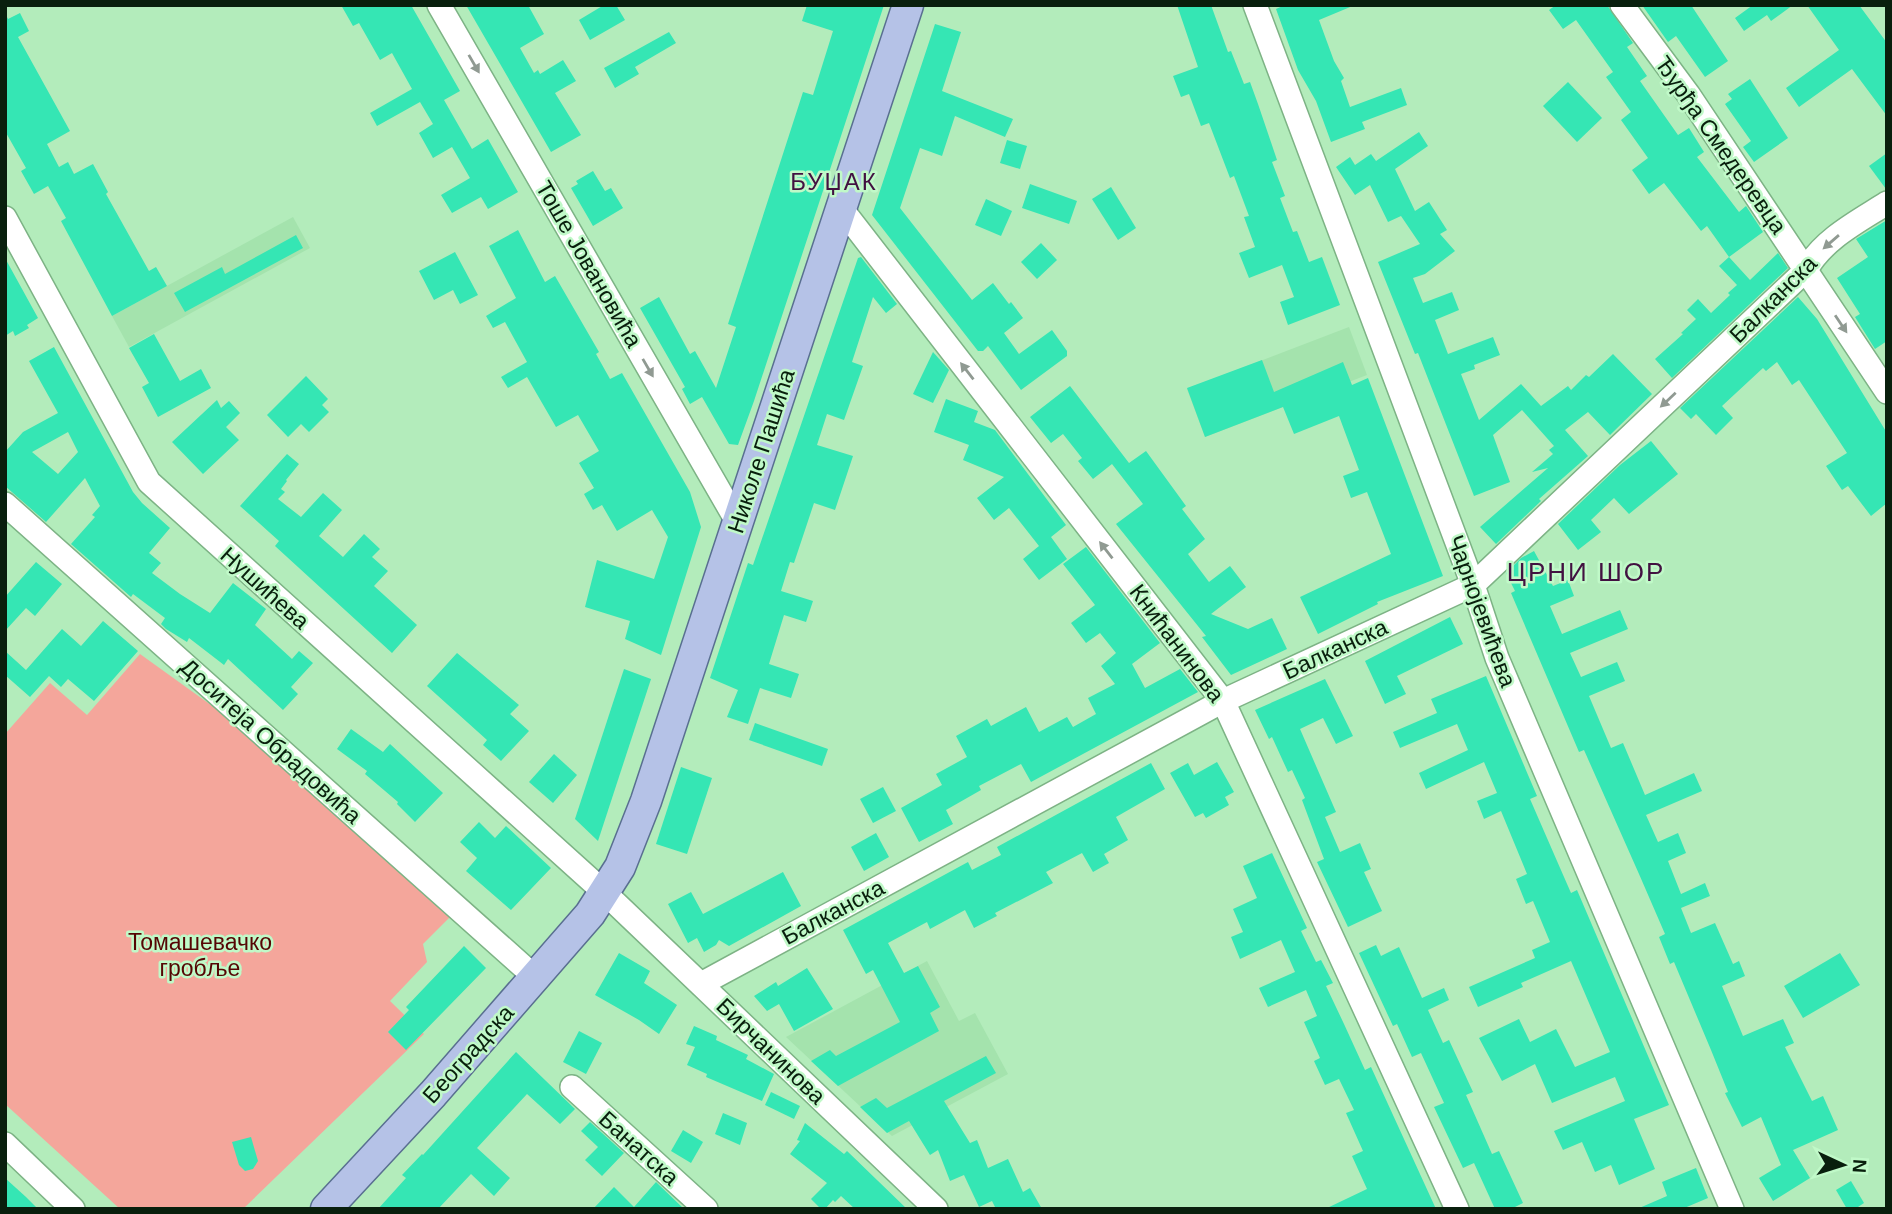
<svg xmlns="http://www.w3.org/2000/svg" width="1892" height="1214" font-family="Helvetica,sans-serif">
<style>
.built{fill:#a4e3ad}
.green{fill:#f4a69b}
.building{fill:#35e6b4;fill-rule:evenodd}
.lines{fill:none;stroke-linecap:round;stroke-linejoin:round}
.minor-casing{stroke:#7db385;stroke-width:26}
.major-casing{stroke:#596f90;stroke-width:33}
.minor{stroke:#fff;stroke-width:23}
.major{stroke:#b5c2e7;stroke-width:30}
.oneway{fill:#909a92}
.labels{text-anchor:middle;stroke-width:5;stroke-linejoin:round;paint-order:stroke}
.street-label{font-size:23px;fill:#091f0d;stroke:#c0f9c8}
.park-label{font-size:23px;fill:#550504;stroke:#c0f9c8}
.neighbourhood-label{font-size:24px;letter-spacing:2px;fill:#421141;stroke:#c0f9c8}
.quarter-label{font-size:26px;letter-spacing:2px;fill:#421141;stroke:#c0f9c8}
</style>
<rect width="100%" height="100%" fill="#b3ecbb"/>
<g class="built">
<polygon points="293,217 310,248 129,347 112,316"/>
<polygon points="1349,327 1367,375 1205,437 1187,389"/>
<polygon points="927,961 959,1021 975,1013 1008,1074 892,1136 786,1037"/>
</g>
<polygon class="green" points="140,654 229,718 451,916 423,944 427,962 390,1001 424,1034 243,1209 120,1209 5,1104 5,734 50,683 87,715"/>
<g class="building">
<polygon points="341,5 411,5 460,91 444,100 472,149 488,139 518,192 488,209 481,197 452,213 441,195 470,178 452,147 433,158 419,133 433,124 420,102 377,126 370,113 412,89 392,53 380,60 359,23 353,26"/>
<polygon points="466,5 528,5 544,34 520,48 534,73 538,70 540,74 563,60 576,81 555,93 581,135 551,152"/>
<polygon points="604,5 616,5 625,20 590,40 579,20"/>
<polygon points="807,5 884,5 754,401 738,445 729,444 702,397 690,404 682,389 685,387 640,308 659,297 690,354 695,351 716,388 736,327 728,324 803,92 813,95 833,31 802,21"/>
<polygon points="1177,5 1211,5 1228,52 1231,51 1244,84 1250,82 1258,104 1277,160 1272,162 1285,196 1280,198 1293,232 1297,231 1309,262 1322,257 1340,305 1288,325 1280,302 1294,297 1282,265 1249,278 1239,253 1255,247 1244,217 1249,216 1234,176 1230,178 1209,123 1201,126 1189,94 1181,97 1173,76 1198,67"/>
<polygon points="1285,5 1355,5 1319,20 1334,61 1344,78 1341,81 1350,107 1401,88 1407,105 1362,122 1365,129 1331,142 1316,101 1298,70 1276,9"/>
<polygon points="1556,5 1607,5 1633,43 1627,47 1647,76 1640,81 1678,135 1689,128 1704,152 1697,157 1739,212 1746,206 1763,232 1729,257 1707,226 1701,231 1664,183 1649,194 1632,170 1648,158 1621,120 1631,112 1606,77 1613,72 1576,20 1563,29 1549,10"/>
<polygon points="1642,5 1691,5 1728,61 1705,77 1676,36 1668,42"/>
<polygon points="1753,5 1793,5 1771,21 1767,15 1744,31 1735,18"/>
<polygon points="1807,5 1859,5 1887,43 1887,116 1852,69 1799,107 1786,88 1839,50"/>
<polygon points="5,13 8,19 20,13 29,31 18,37 70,131 47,144 59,167 68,162 74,174 93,164 108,192 106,194 149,271 156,267 167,286 112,316 61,221 66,218 48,186 34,194 21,171 26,168 5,131"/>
<polygon points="935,24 961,32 942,91 1013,119 1005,137 955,116 942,156 920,148 900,208 972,300 993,283 1009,304 1011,302 1023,318 1004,333 1019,354 1052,330 1067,351 1067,356 1021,390 988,346 983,351 978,351 872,215"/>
<polygon points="669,32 676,43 635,67 639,74 615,88 604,68"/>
<polygon points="1750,79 1788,138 1754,162 1743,147 1751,141 1725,104 1732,99 1728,94"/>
<polygon points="1568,82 1602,118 1577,142 1543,106"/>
<polygon points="1419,132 1428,146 1395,169 1415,211 1429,202 1447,230 1440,234 1455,251 1425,274 1413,278 1423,303 1452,292 1459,310 1435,320 1448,354 1493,337 1500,355 1474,365 1475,369 1461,374 1479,420 1521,384 1541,406 1568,386 1571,390 1586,375 1589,377 1613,354 1652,394 1610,435 1588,412 1565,430 1588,456 1539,499 1541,501 1496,544 1480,527 1548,468 1532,472 1553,454 1549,450 1554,446 1522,410 1493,435 1510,482 1474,496 1418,353 1415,354 1378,262 1420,244 1401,216 1388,222 1370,185 1355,195 1336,167 1350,157 1355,165 1371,154 1376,161"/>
<polygon points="1007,140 1027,146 1020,169 1000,163"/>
<polygon points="1887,153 1887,189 1886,189 1869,166"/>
<polygon points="593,171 605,191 611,188 623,208 593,226 571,188 578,184 576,181"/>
<polygon points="1030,184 1077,201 1069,224 1022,208"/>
<polygon points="1111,187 1136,228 1118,240 1092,199"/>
<polygon points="986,199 1012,211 1001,236 975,225"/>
<polygon points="1887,220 1887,341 1875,349 1855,317 1860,314 1837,278 1868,257 1856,239"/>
<polygon points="518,230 545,282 555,276 599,352 596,354 610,379 622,373 690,492 701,527 661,655 625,639 630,621 585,607 597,560 654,579 668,537 652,510 617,531 602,505 593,510 584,494 594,488 579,463 599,451 578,415 556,427 527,377 508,388 501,377 527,362 505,322 493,328 486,316 516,298 489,246"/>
<polygon points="296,235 303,248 185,312 174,293 222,267 225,274"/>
<polygon points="1041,243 1057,260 1037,279 1021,262"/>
<polygon points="455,252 478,295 460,304 453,290 434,300 419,271"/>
<polygon points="1778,253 1788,268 1672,378 1655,359 1683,334 1681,333 1696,319 1687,310 1698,299 1711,313 1730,295 1728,293 1737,285 1719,266 1729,257 1750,280"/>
<polygon points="861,257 897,304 886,313 873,297 852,362 863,366 844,420 827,414 817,445 853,456 835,510 814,503 794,563 790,562 781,591 813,601 806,622 784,615 769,664 799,674 791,698 760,688 748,724 727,717 738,690 710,678 748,563 753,565 858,258"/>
<polygon points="5,258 38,318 27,325 29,328 15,336 13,331 5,336"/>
<polygon points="1798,297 1817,319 1887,433 1887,503 1871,516 1848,486 1842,490 1826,466 1847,453 1799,380 1792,385 1777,362 1766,371 1763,368 1722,406 1733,418 1716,435 1696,414 1691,419 1680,408"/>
<polygon points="154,334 180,381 201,369 211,388 158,417 142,387 149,383 129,348"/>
<path d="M54 347 133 492 142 503 170 528 149 553 161 563 152 573 180 594 210 613 233 583 266 609 255 625 292 659 299 651 313 663 291 687 298 694 283 710 228 659 224 665 189 638 187 642 166 629 161 624 165 618 133 594 131 597 71 544 95 517 92 515 100 506 85 478 46 522 5 486V452L23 432 58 413 29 361ZM68 432 78 452 58 474 32 452Z"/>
<polygon points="933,352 949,370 933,403 913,394"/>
<polygon points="1262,360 1274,392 1343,362 1352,385 1368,378 1443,576 1377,602 1378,604 1318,634 1300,597 1391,554 1367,492 1351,498 1343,476 1359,470 1339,416 1294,434 1283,407 1205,437 1187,388"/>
<polygon points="306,376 328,399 322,405 329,412 309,432 301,424 288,437 267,415"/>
<polygon points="1070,386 1129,463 1146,451 1186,506 1182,509 1205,539 1188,554 1209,582 1230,566 1246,587 1211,614 1248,629 1272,618 1287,649 1231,675 1202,637 1206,636 1116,524 1143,504 1112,464 1093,479 1078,461 1082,458 1063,434 1051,443 1030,417"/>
<polygon points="946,399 978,411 974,422 995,430 1066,525 1051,537 1067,559 1039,580 1023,559 1039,546 1009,508 994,520 977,498 1004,477 963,460 969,445 934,432"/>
<polygon points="217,400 221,408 229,401 240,413 226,427 239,440 203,474 172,442"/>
<polygon points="1651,441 1678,474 1629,514 1614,498 1591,520 1601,532 1578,550 1558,524 1620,465"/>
<polygon points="287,454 299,464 286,480 287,481 281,489 285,492 278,499 301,517 323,493 342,510 319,536 343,557 364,534 380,549 372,557 388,571 374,586 417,625 392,653 275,546 279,541 240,506"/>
<polygon points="1086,547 1160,643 1132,664 1145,688 1180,669 1198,692 1031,782 1021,764 979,786 981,790 946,810 953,824 919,842 901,808 942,785 936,774 967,757 956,736 987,719 991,726 1026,707 1039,732 1067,717 1073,727 1096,714 1088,698 1115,684 1101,666 1116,653 1100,633 1086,643 1071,623 1095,605 1063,564"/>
<polygon points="1534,551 1553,586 1568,580 1574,596 1550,606 1562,634 1620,610 1628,629 1570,653 1581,677 1617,662 1625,681 1589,696 1611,748 1623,743 1645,795 1694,773 1702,791 1646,815 1658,842 1678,833 1686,853 1668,861 1681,894 1705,883 1710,896 1681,908 1691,933 1715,923 1733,964 1739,961 1745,976 1722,986 1743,1036 1783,1019 1794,1043 1785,1047 1812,1101 1823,1096 1838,1130 1793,1150 1810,1178 1773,1201 1759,1178 1781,1165 1761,1117 1742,1127 1725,1093 1728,1092 1711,1050 1674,962 1670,964 1659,937 1665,934 1639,874 1584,750 1579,752 1511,593 1515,591 1506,573 1521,558"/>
<polygon points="36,562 62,584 35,616 26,608 5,631 5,597"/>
<polygon points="1450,617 1463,644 1397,676 1406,694 1385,704 1365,661"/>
<polygon points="103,621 138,651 94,701 68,679 61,687 49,676 30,697 5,675 5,651 26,670 62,629 81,646"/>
<polygon points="457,653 519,705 510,714 529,731 501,761 483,745 487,740 427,686"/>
<polygon points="624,669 651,679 598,841 575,819"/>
<polygon points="1486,676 1537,796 1530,799 1557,861 1571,893 1577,890 1669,1105 1634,1119 1655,1169 1619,1185 1611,1165 1595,1172 1582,1142 1563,1150 1554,1131 1625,1101 1615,1077 1552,1103 1535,1064 1502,1081 1479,1038 1519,1019 1530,1042 1556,1029 1575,1067 1610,1052 1571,961 1521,983 1523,987 1478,1007 1469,987 1535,958 1532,950 1550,942 1533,901 1526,904 1516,879 1527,874 1501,811 1484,819 1477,801 1497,793 1484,762 1426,789 1419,773 1468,750 1457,724 1400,748 1393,732 1437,713 1431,699"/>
<polygon points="1325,679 1353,736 1336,744 1323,718 1300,729 1336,812 1325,817 1340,852 1360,843 1371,869 1364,872 1382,911 1348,927 1317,862 1324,859 1302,800 1305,798 1292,770 1288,772 1272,737 1269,739 1255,710"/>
<polygon points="755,723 828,749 822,766 749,740"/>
<polygon points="351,729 383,752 390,744 443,793 415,822 397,804 398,802 365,774 367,771 337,749"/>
<polygon points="554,754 577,775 553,803 529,782"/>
<polygon points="1217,762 1234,792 1225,797 1229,805 1206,818 1203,813 1195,817 1170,773 1188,763 1194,775"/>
<polygon points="1151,763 1165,789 1116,817 1128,840 1104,854 1109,863 1093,872 1082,853 1046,872 1053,883 995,913 997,916 974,928 965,910 930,929 927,922 888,943 904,973 918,966 940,1007 930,1013 939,1031 838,1086 811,1061 830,1050 836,1056 900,1022 873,970 866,974 843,930 968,862 972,870 1001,855 997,847"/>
<polygon points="681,767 712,778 687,854 656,844"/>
<polygon points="883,787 896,811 873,823 860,799"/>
<polygon points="479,822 495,838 506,826 551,868 511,910 466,871 477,858 460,842"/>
<polygon points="876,833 889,857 864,871 851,847"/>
<polygon points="1272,853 1307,928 1301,931 1316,962 1321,960 1333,983 1326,986 1344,1024 1365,1070 1371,1067 1436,1209 1325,1209 1367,1189 1352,1156 1363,1151 1346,1113 1354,1110 1339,1079 1325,1085 1314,1061 1320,1058 1304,1022 1317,1016 1306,990 1268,1007 1259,988 1295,972 1281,940 1240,959 1231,937 1243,932 1233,909 1257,898 1243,866"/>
<polygon points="783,872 801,906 729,946 719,940 716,945 704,952 697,938 688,943 668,904 691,892 703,914"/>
<polygon points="1376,945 1381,956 1399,947 1422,998 1444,988 1449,1000 1428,1010 1443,1043 1449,1040 1473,1092 1466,1095 1492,1154 1499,1151 1523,1203 1511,1209 1495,1209 1474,1163 1463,1168 1434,1107 1444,1103 1421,1053 1412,1057 1397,1024 1393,1026 1359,953"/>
<polygon points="464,946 486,968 406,1050 388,1032 409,1010 406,1007"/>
<polygon points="619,953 650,971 644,983 677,1005 659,1034 639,1020 595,995"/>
<polygon points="1840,953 1860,985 1803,1018 1784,986"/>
<polygon points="807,968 833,1009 794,1031 779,1004 767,1011 754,996 776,982 778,986"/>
<polygon points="694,1026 717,1036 716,1040 748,1055 746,1059 774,1074 762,1101 706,1077 707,1074 687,1065 695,1047 686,1044"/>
<polygon points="579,1031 602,1043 586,1074 563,1062"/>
<polygon points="516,1052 575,1109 560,1124 527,1094 477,1148 510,1178 494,1196 471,1174 438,1209 378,1209 406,1178 402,1175 422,1154 423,1155"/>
<polygon points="986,1056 996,1073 944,1101 970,1143 977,1140 988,1168 1008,1159 1023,1192 1030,1188 1042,1209 996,1209 992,1201 979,1207 964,1175 950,1181 938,1150 930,1155 909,1121 887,1133 860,1107 876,1098 887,1108"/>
<polygon points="771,1092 800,1106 794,1119 765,1105"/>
<polygon points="723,1113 747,1123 740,1145 715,1134"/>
<polygon points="590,1122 624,1153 602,1176 585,1160 598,1147 581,1131"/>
<polygon points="805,1123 844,1154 847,1151 907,1209 855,1209 841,1196 835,1202 833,1200 825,1209 821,1209 811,1199 827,1183 790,1154 800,1141 797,1140"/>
<polygon points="683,1130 703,1142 691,1163 671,1151"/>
<polygon points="251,1137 258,1161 253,1169 245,1171 239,1165 232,1142"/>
<polygon points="1696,1168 1708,1198 1682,1209 1637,1209 1667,1196 1662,1182"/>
<polygon points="5,1178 26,1197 38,1209 5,1209"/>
<polygon points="1851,1181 1864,1203 1855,1209 1847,1209 1836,1190"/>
<polygon points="656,1182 684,1209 593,1209 614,1187 634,1207"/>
</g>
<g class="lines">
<g class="minor-casing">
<g id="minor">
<polyline points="439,5 738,523"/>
<polyline points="1255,5 1473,585 1497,658 1732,1209"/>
<polyline points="1622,5 1688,94 1887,392"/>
<polyline points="841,208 1223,701 1457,1209"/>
<polyline points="5,218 149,482 605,893 936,1209"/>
<polyline points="5,504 536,978"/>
<path d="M701 984 1223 701 1473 585 1806 270C1823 239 1859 221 1887 203"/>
<polyline points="572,1087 706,1209"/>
<polyline points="5,1144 73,1209"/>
</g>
</g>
<g class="major-casing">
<polyline id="major" points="326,1209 433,1094 590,914 620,867 646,801 908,5"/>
</g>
<use href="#minor" class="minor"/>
<use href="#major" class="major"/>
</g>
<defs><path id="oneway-solid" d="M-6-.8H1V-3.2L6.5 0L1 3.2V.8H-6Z" transform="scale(1.75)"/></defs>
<g class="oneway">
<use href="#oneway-solid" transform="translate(474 64) rotate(60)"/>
<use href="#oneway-solid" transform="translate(1831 242) rotate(139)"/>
<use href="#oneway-solid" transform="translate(1841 324) rotate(56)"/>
<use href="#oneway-solid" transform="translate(648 368) rotate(60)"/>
<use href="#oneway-solid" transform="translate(967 371) rotate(-128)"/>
<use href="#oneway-solid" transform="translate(1668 400) rotate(137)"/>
<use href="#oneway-solid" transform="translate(1106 550) rotate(-128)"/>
</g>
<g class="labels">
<g class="street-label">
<text transform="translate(1721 145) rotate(55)" y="8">Ђурђа Смедеревца</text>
<text transform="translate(589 264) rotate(60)" y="8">Тоше Јовановића</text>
<text transform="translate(1773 299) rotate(-45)" y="8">Балканска</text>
<text transform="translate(761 451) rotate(-72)" y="8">Николе Пашића</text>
<text transform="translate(265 588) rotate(42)" y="8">Нушићева</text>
<text transform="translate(1482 611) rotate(70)" y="8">Чарнојевићева</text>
<text transform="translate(1177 643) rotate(53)" y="8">Книћанинова</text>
<text transform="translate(1335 649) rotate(-25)" y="8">Балканска</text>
<text transform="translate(271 741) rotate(42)" y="8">Доситеја Обрадовића</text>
<text transform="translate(833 912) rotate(-28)" y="8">Балканска</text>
<text transform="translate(771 1051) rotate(44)" y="8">Бирчанинова</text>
<text transform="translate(468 1054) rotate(-48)" y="8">Београдска</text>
<text transform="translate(639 1148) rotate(42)" y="8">Банатска</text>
</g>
<g class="park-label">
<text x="200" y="950">Томашевачко<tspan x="200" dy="26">гробље</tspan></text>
</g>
<g class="neighbourhood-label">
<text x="834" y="190">БУЏАК</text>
</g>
<g class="quarter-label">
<text x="1586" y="581">ЦРНИ ШОР</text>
</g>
</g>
<rect width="1892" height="1214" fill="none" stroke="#091f0d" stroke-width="14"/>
<g transform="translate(1843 1165) rotate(94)" stroke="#c0f9c8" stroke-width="5" paint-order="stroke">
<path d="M0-5L12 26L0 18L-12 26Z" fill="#091f0d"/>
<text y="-10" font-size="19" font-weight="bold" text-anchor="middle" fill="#091f0d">N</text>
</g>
</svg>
